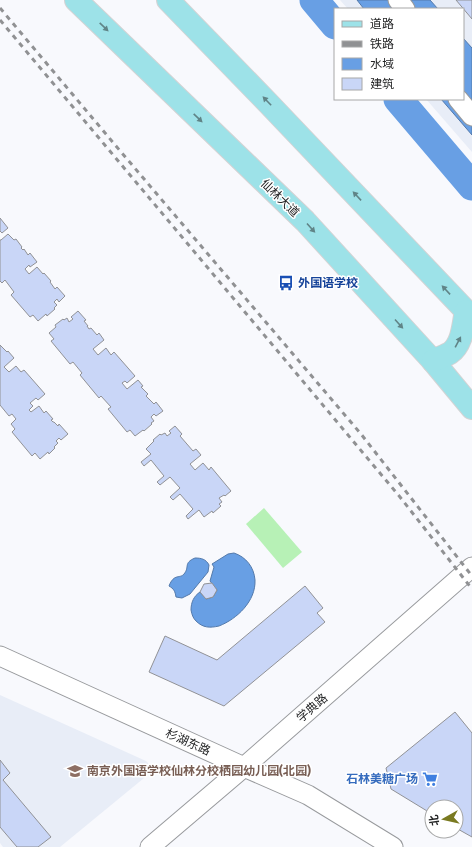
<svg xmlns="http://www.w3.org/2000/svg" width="472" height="847" font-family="'Fira Sans','Noto Sans SC',sans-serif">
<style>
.built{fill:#e8edf7}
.green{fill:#b7f1b6}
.water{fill:#689fe4;stroke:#547aab}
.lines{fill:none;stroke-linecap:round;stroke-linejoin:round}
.river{stroke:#689fe4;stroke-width:29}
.building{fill:#c9d6f7;stroke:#919296}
.minor-casing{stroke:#989a9d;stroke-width:21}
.major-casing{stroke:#d3d3d4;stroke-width:24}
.minor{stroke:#fff;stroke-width:19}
.major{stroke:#9de2e8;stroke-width:22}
.rail{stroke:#909193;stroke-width:3;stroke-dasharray:5 5;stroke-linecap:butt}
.oneway{fill:#608487}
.labels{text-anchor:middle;stroke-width:3;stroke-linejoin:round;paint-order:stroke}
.street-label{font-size:12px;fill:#242526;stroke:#fff}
.transit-label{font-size:12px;font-weight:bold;fill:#164399;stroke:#fff;text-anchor:start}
.education-label{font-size:12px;font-weight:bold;fill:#785e54;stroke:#fff;text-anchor:start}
.shop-label{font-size:12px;font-weight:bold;fill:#366cbe;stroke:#fff;text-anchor:end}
</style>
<rect width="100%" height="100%" fill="#f8f9fd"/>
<g class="built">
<polygon points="340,0 472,0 472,152 426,99 463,99 463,9 348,9"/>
<polygon points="0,695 146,761 148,763 149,772 144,778 60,847 3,847 0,843"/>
</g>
<polygon class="green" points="264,508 302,552 283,568 246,524"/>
<g class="water">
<polygon points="357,0 430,0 438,9 364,9"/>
<polygon points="463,38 472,48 472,135 441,99 463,99"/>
<path d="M234 553C246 557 254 567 255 580 256 601 237 619 219 626 210 628 203 628 196 621 193 618 192 615 191 610 191 602 194 596 200 592L206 599 213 597 217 590 210 581 214 567 212 564 228 554Z"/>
<path d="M195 558C201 558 206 559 209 565L208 572 190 594 182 598 176 597C175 591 174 589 169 586 174 573 180 579 184 574 190 567 183 563 195 558Z"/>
</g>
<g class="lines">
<g class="river">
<polyline points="314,0 335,25"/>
<polyline points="398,99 472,186"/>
</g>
</g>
<g class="building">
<polygon points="456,0 472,0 472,19"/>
<polygon points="0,218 8,228 2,233 0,231"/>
<polygon points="8,234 14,240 16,239 22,247 21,248 23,250 24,249 28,255 30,253 37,262 30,267 29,265 25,269 29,274 37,267 43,274 44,273 51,281 50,282 55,289 57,287 65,296 59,302 57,299 54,302 57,305 54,308 55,309 47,316 46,314 38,321 33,315 30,317 11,295 14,292 5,280 2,283 0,281 0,240 1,240"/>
<polygon points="78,311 86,320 84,321 88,326 87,326 89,329 91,328 97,335 99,333 104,340 93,349 98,355 106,348 111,355 114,352 135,376 127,383 125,381 122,383 127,389 138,380 143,386 141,387 148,394 146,396 154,404 156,402 163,411 156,416 154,414 151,417 154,421 151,423 152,424 144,431 143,430 135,436 130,430 127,432 108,409 111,407 101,396 99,398 80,375 82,373 73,362 70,364 51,341 54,339 49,333 56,327 55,325 63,319 64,320 67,318 69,322 73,319 71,317"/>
<polygon points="0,345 7,352 8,351 14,358 4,367 9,372 16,366 21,372 24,370 45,394 38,400 36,398 30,403 33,406 29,410 31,412 39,406 44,413 46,411 53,419 51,420 53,422 54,422 58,426 59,424 68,434 61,440 59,438 56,441 58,443 54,447 55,448 49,454 48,452 40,459 35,453 32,456 12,432 15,429 11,424 16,419 12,414 9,416 0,405"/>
<polygon points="175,426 182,434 180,436 193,451 196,449 201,455 190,464 195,470 203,463 209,470 211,467 231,491 225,496 224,495 219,498 222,502 219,504 221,506 213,513 212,511 204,517 199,510 188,519 186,516 193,509 180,494 173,500 170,497 180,488 170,477 160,485 157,482 164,476 151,460 144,466 141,462 151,454 146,449 154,441 153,440 160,434 161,435 165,433 167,436 171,433 169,431"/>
<polygon points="212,583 217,590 213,597 206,599 200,592 204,584"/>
<polygon points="305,586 323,608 317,613 325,622 224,706 149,672 165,636 217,660"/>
<polygon points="455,712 472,733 472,837 456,828 456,807 432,807 432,814 391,789 386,768"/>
<polygon points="0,760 10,773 3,780 51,837 38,847 17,847 0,827"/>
</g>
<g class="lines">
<g class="minor-casing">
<g id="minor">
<polyline points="398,0 405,9"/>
<polyline points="458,99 472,116"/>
<polyline points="0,656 244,767 308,795 393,847"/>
<polyline points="150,847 244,767 472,567"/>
</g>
</g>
<g class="major-casing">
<g id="major">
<polyline points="76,0 305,221 433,361 472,408"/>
<polyline points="168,0 268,103 466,311 472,319"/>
<path d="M433 361C438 358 445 356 450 353 463 344 463 324 466 311"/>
</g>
</g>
<use href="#minor" class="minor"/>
<use href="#major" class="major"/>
<g class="rail">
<polyline points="0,8 116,146 361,434 472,576"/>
<polyline points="0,20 400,497 472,589"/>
</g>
</g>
<defs><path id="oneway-solid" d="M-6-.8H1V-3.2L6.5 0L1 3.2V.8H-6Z"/></defs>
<g class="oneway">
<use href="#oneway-solid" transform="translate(104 27) rotate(44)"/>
<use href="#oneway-solid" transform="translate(267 101) rotate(-134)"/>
<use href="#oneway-solid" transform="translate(198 118) rotate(44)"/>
<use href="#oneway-solid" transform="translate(357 196) rotate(-133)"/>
<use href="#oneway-solid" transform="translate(311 228) rotate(48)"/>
<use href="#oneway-solid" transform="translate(446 290) rotate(-133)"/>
<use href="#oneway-solid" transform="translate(399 324) rotate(48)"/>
<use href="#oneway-solid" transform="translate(458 342) rotate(-62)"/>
</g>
<defs>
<g id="bus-bare" transform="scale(1.2)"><path d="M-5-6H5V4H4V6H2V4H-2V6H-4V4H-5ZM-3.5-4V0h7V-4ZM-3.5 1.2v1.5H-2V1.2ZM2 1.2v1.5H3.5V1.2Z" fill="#1a4fb4" stroke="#fff" stroke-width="2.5" paint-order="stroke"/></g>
<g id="school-bare" transform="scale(1.2)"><path d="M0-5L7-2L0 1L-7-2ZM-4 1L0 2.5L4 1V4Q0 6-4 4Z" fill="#8d6e63" stroke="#fff" stroke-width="2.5" paint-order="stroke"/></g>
<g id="supermarket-bare" transform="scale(1.2)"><path d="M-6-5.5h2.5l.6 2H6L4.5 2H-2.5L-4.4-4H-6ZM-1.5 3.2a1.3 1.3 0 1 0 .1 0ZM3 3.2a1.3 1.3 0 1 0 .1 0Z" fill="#3f7fe0" stroke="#fff" stroke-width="2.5" paint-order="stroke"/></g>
</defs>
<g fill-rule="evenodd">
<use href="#bus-bare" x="286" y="283"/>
<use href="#school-bare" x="75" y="771"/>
<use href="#supermarket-bare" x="430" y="779"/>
</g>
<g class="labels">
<g class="street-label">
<text transform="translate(280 198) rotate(44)" y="4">仙林大道</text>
<text transform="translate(312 708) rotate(-41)" y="4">学典路</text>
<text transform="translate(188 742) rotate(24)" y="4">杉湖东路</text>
</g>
<g class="transit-label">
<text x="298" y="287">外国语学校</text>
</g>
<g class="education-label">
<text x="87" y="775">南京外国语学校仙林分校栖园幼儿园(北园)</text>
</g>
<g class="shop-label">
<text x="418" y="783">石林美糖广场</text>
</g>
</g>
<rect x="334" y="8" width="130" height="92" fill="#ffffff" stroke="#a7a8a8"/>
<rect x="342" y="21" width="20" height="6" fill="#9de2e8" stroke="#a7a8a8"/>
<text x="370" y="28" font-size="12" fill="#242526">道路</text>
<rect x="342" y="41" width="20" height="6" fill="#909193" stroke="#a7a8a8"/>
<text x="370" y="48" font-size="12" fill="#242526">铁路</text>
<rect x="342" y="58" width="20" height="12" fill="#689fe4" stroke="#a7a8a8"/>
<text x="370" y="68" font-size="12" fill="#242526">水域</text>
<rect x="342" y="78" width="20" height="12" fill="#c9d6f7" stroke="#a7a8a8"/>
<text x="370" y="88" font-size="12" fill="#242526">建筑</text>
<g transform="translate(444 819) rotate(262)"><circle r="19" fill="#ffffff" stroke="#a7a8a8"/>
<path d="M0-3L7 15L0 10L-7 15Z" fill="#7a7a21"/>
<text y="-6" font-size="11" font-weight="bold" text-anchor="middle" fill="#242526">北</text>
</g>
</svg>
